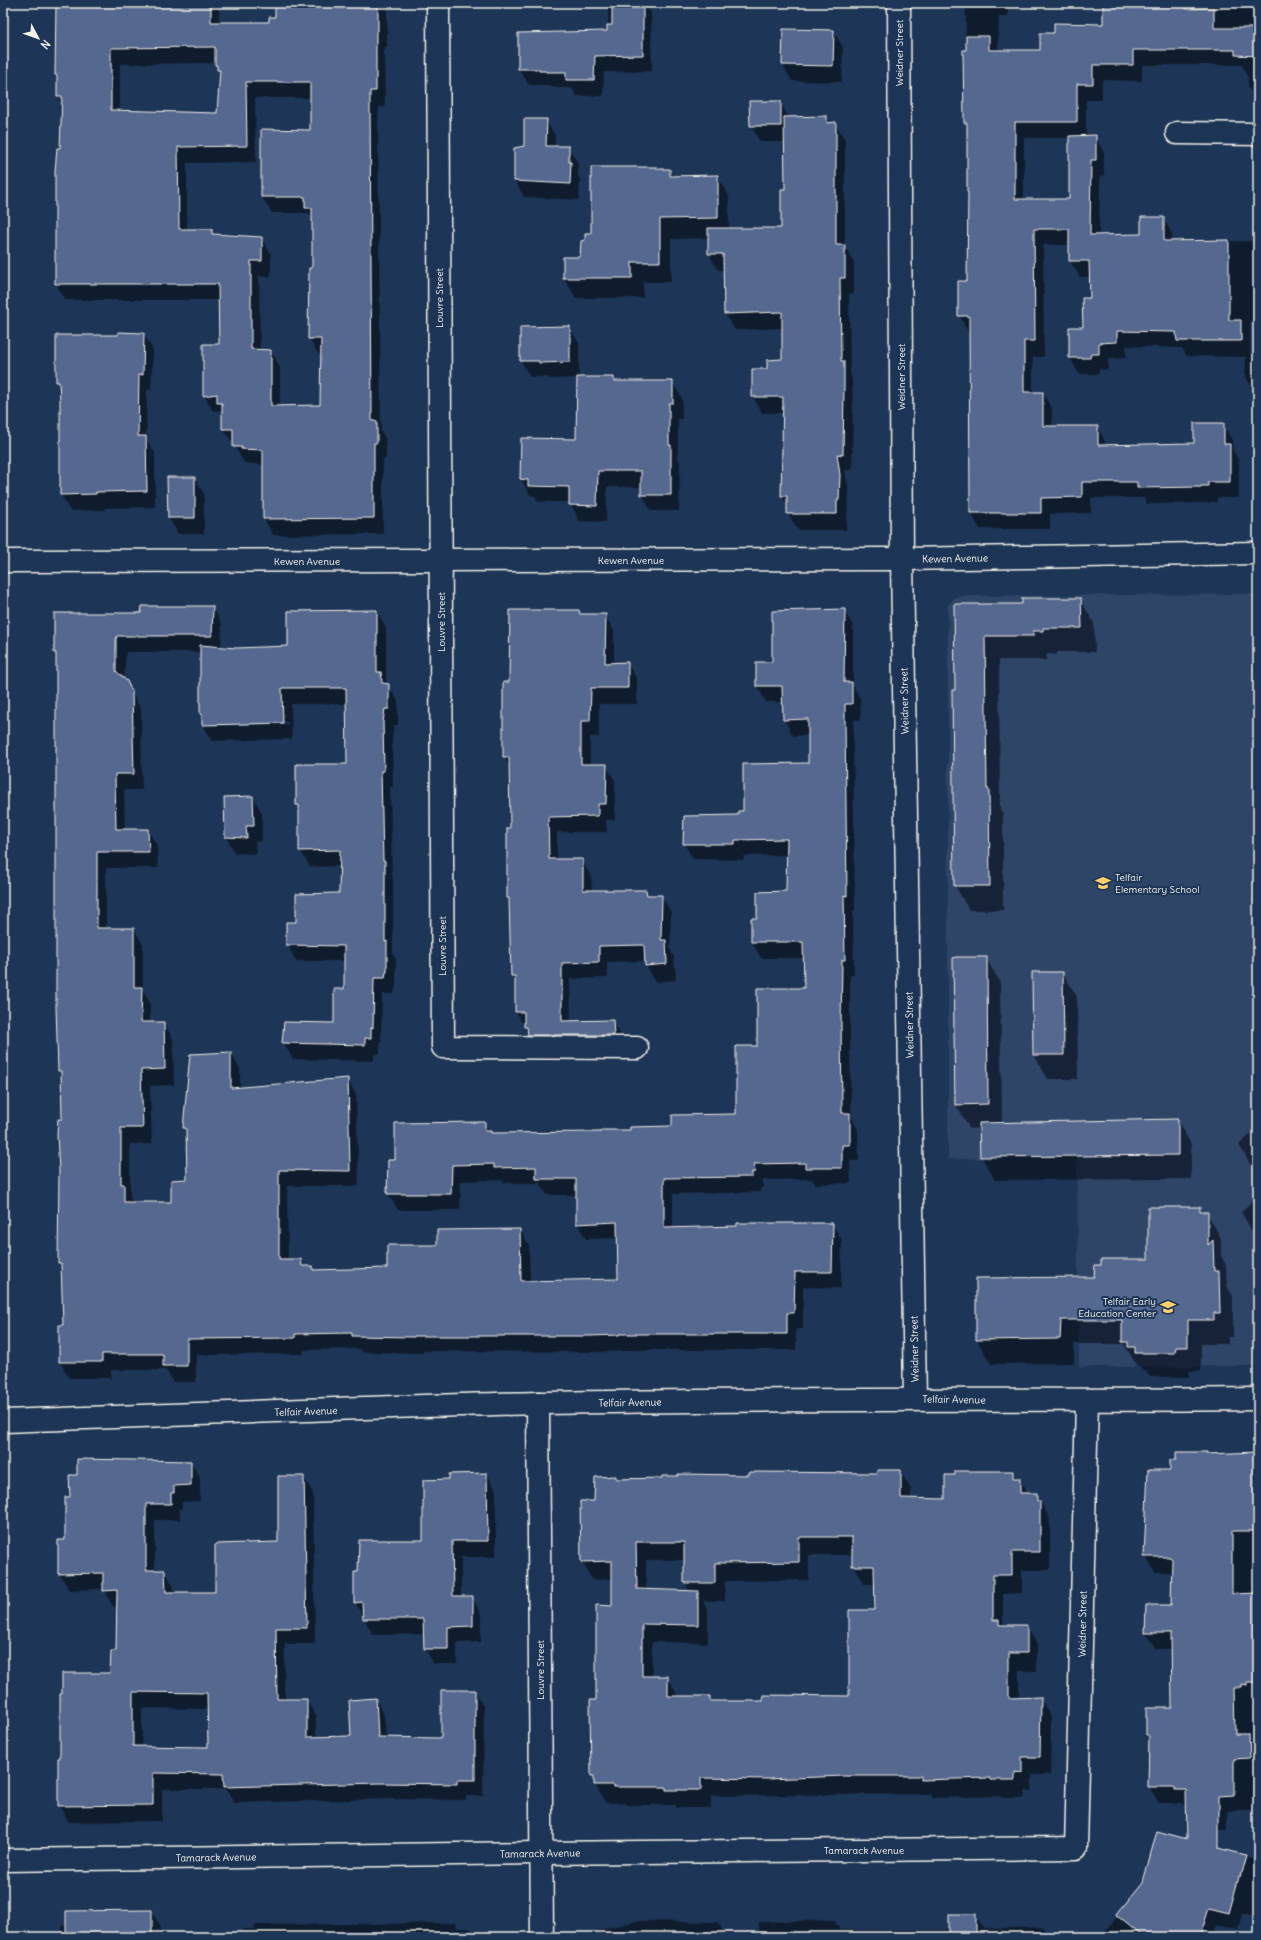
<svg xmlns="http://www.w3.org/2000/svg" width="1261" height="1940" font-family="Delius,sans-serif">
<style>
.built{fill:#2e4468}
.shadow{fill:#0007;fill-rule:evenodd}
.building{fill:#54678f;stroke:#f4f1e8;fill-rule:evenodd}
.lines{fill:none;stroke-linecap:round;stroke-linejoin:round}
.minor-casing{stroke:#f4f1e8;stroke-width:25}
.minor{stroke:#1d3557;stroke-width:22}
.labels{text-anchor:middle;stroke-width:4;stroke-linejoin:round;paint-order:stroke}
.street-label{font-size:10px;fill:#f4f1e8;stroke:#1d3557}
.poi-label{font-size:10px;fill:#f4f1e8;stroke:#1d3557;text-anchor:start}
</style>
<rect width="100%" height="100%" fill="#1d3557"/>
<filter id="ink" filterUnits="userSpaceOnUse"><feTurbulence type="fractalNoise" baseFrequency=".025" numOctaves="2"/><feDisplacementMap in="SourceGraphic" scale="8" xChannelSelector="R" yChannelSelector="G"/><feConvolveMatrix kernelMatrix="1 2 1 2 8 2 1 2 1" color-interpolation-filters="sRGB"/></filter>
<g filter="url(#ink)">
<polygon class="built" points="1258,594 1258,1366 1079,1367 1077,1158 948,1159 948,605 955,597 962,596"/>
<g class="shadow">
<path d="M56 3H215L219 10V23H270L333 5V3H387V47H384L385 107H379L378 123 381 431 385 438 386 459H383V534L273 535 264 519V465L244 463 234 444H233L223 428 222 410 213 411 204 395 220 345V300H65L56 284 62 104 58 96ZM216 63 220 73 218 114 120 111V64ZM255 98H311V131L262 197 272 213H309L313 220V269H310L309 339 319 355H322L321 406 280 407V367L271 351 260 350 259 276 271 277V254L261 238 214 235 211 230H187V163L256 162Z"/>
<polygon points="608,3 645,3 651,13 652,71 604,72 603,96 576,96 572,88 556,88 555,87 549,87 548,85 529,85 519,69 608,32"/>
<path d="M966 3H1008V17H999L998 51H1041L1055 34 1104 25V3H1258V103L1248 87V78L1242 65H1142V81L1102 80V100H1086V137L1095 136 1104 153V176H1100L1099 236 1142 235 1163 218 1172 234V242L1257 241 1256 209H1258V321H1250V355H1258V392H1255L1245 376 1246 357 1187 356 1182 348 1126 346V358L1108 359V370L1099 369V374H1079L1070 358 1084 328 1091 299 1090 277H1080L1070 261V245H1043L1044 357H1033V393H1043L1052 409V427H1098L1107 446H1150L1149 444H1195L1223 424 1232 440 1233 450 1239 461V498H1217V502H1210V503L1147 504 1144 498H1091V513L1050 514V529H980L971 513 970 332H968L959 315 968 282V128L965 122ZM1024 138H1070V200H1024Z"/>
<polygon points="833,31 843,47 842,82 792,81 783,65"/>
<polygon points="780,102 789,118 827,117 830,124 835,123 845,140 845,246 854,262 854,294 849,294 850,374 852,379 853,401 852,470 845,470 849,492 846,530 798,530 788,514 788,506 782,496 783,413 762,413 753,397 768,370 783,360 783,328 735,330 725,314 724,270 718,270 709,254 709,238 671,239 671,282 643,282 643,298 576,298 564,278 581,258 586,241 592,234 657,170 670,170 674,177 717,176 729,196 729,229 782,229 786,190 785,142 760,142 751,126"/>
<polygon points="546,120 555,136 555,147 568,147 578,163 578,176 580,179 579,200 524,197 515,181"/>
<polygon points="569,327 579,343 579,378 613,378 615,382 672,382 682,398 682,419 678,419 678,458 680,462 679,511 651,511 642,495 642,487 607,487 606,522 579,521 570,502 538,502 535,496 530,495 521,479 577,440 578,378 549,379 548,377 530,377 521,361"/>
<polygon points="144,334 153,350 151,390 147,390 146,439 155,453 155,507 105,508 105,510 70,511 61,495 60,387 57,381"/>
<polygon points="168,478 195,478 204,494 204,534 178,534 169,518"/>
<polygon points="1080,599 1094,623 1095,652 1057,652 1057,655 1047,654 1046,660 999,660 1000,809 1003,814 1003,910 969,910 955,886 955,605 1023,605"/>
<path d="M212 607 222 624 221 648 236 649 289 647 377 611 386 628V683L398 701V725H394L392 739 393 787H390L392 875 393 878V954L396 959V988H395L394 994H382L381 1043H380V1054H374V1061L293 1059 283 1043 285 1023 335 1024 345 990V961H296L287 944 297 923 340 894V866L310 867 300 850V811L297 805 348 765 347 704H291L292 739 212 741 203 725 201 713V652H126L124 680 141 709 142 790H124L125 830H148L157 846 158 868H106V929H134L143 945V990L150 1004V1023H164L173 1039 174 1085 150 1086 152 1144H130V1196L133 1203H172L188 1180 187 1133 184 1128 231 1053 240 1069V1088L347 1079 356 1095 359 1186H287L288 1260H301L305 1267H312L314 1271 388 1269 438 1246 520 1230 529 1246 530 1282 619 1280 618 1238 586 1239 577 1223V1195H547L540 1183H504L502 1180 461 1181 460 1210H398L388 1194 396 1161 484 1123 491 1134 602 1133 673 1127 737 1115 758 1047 805 989 804 958H761L752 942 758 919 787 892 788 855 744 856V860L693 859 684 843 739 816 809 764V735L793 736 784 720 783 702H766L757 686 773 663 844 610 853 626V685L860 699 861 720H854L853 735 855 911H853L854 975H850V1041L851 1116 858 1130 859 1161H850L851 1183 815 1184 812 1179 763 1180V1188H760V1192L673 1194V1229L832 1224 842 1240 841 1288 803 1287V1329H796V1350H627V1351L599 1352 423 1351V1353L362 1352 360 1349 303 1350 304 1354 196 1355V1382H173L166 1370H111V1378H69L60 1362 64 1326 63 1269 59 1263 63 1120V1077L59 1071 57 655 55 653 142 614ZM288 722V724L209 726V724Z"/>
<polygon points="579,611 581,615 605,615 614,631 614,663 627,663 637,679 637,704 599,704 599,737 590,737 590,765 606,765 615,781 615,820 606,820 607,832 557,832 557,860 582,860 591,876 592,891 646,891 649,896 661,896 671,912 670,949 674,957 676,980 656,982 646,966 646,961 607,962 608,978 570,979 571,1022 613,1021 622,1037 538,1051 516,1012 516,982 512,976 510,902 508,898 511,829 511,770 504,757 504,683 510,683"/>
<polygon points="253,797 262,813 262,841 255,842 256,854 235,853 226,837"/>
<polygon points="986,958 1000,982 1002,1124 1177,1120 1191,1144 1191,1179 995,1180 981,1156 981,1128 970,1129 956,1105"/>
<polygon points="1063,973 1077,997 1078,1079 1048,1079 1034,1055"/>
<polygon points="1258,1127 1258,1172 1250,1164 1239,1145"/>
<polygon points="1258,1195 1258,1237 1252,1231 1241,1212"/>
<polygon points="1200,1208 1203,1213 1207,1213 1221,1238 1221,1256 1226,1265 1227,1286 1233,1296 1233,1337 1228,1337 1228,1344 1201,1344 1201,1371 1189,1371 1189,1377 1150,1377 1146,1371 1142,1371 1140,1366 1137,1366 1124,1344 1074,1344 1074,1363 991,1364 977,1340 1095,1278 1149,1260"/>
<polygon points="1258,1269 1258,1280 1254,1273"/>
<polygon points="1258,1454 1258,1811 1228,1811 1228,1830 1197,1830 1187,1806 1185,1806 1183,1803 1159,1803 1149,1787 1150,1741 1147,1736 1173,1709 1173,1649 1156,1649 1146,1633 1147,1606 1172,1606 1173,1572 1155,1572 1145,1556 1171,1471 1207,1455"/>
<path d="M191 1462 200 1478V1501L182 1502V1509H180V1520H155V1571H165L174 1587V1593H216L279 1543 304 1477 313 1493 315 1644H285L284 1690 286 1700H306L316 1716V1738L352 1737 375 1699 384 1715 386 1738 442 1739 474 1691 484 1707 483 1796H466V1800L391 1799 234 1803 226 1789H162V1821L69 1822 59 1806 61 1759 111 1674 117 1652 118 1607H113L104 1589 69 1590 59 1573 66 1541 71 1498ZM142 1708 208 1709 209 1748 142 1747Z"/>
<path d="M900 1471 911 1489V1499L946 1500 1012 1472 1016 1479H1019L1028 1494H1036L1046 1512 1050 1520V1570H1022V1593L1003 1594V1626H1026L1037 1644V1671H1019V1699L1040 1698 1051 1717 1050 1775H1032V1791L1025 1790V1798H1002L1001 1796 932 1798 930 1794 711 1796V1808H677L675 1805H626L625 1803H606L595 1785 592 1776 597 1701 613 1607V1579L592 1580 582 1561 595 1502 615 1477 617 1480 878 1474ZM809 1555H853V1566L864 1584H875L876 1611 850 1697 764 1702H713L709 1697H678L668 1677H652V1642L708 1643V1610L703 1601H725V1581L809 1580ZM646 1560H685V1583L690 1592 646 1591Z"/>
<polygon points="487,1474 496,1490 496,1557 461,1557 461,1597 472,1597 481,1614 481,1642 457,1643 457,1664 434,1664 425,1648 424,1634 373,1635 355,1602 359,1573 424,1541 450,1480"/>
<polygon points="1158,1832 1258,1860 1258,1914 1242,1914 1238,1929 1218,1924 1214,1937 1110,1937 1106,1930 1143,1882"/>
<polygon points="152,1911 161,1928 161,1937 62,1937 62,1926"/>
<polygon points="975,1915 984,1929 1043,1927 1046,1933 1105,1933 1107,1937 759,1937 759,1922 834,1920 840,1930 950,1930"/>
<polygon points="636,1921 718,1922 726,1937 592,1937 597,1936 596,1931"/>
<polygon points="455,1923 457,1928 470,1928 475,1937 242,1937 242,1929 255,1929 254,1925"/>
</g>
<g class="building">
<path d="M56 3H211V22H269V17H275V4L378 3V31H376V91H370V106L372 421H377V443H374V518L263 519V450L241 449 242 447H233V429H222V403H217V394L203 396V344H219L218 284H55V171L57 148H60L62 96H57V75H55ZM215 47V65H217V70H220L217 113 111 110V48ZM246 82H310V130L261 129V197H305V208H312V268H309L308 339H321L320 405 271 406V350L251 349V261H262V237L212 234V229H179L178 147 247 146Z"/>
<polygon points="612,3 643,3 643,55 595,56 594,80 566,80 566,72 546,72 546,71 539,71 539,69 518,69 518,33 607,31 607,25 612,25"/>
<polygon points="1103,3 1186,4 1186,9 1214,8 1214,28 1258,28 1258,56 1235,55 1235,50 1133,50 1133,65 1093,65 1093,84 1077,84 1077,122 1015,122 1015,199 1069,199 1069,136 1096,135 1096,160 1091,160 1090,235 1141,234 1141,217 1164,217 1164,241 1229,240 1229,320 1241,320 1241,341 1177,341 1176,332 1117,331 1117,342 1099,343 1099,354 1091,354 1090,358 1069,358 1069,327 1083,327 1082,298 1090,298 1089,261 1069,261 1069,229 1034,229 1035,341 1024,341 1024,392 1043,392 1043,426 1098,426 1098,445 1194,443 1194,423 1224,423 1224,444 1230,444 1230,482 1208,482 1208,486 1201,486 1201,487 1137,488 1137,482 1082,482 1082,497 1041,498 1041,513 970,513 969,316 958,316 958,281 967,281 968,192 967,192 967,123 964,123 963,50 966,50 966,36 989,36 989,50 1040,50 1040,33 1054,33 1054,23 1103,24"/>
<polygon points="783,29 834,30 833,66 782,65"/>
<polygon points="749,101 781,101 781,126 750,126"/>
<polygon points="827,116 827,123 836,122 836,245 845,245 845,278 840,278 841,361 844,361 844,385 843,455 837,454 840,475 839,500 837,500 837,514 787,514 787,496 781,496 783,397 752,397 752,369 767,369 767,360 782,359 782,312 724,314 723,254 708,254 708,228 781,228 781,189 785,189 784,117"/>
<polygon points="524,119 547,119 546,146 569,146 569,162 571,162 570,184 514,181 514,148 524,146"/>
<polygon points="591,167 657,167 657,169 670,169 670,176 718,175 718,218 660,219 660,262 632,262 632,278 563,278 563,257 580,257 581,241 585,240 585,233 591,233"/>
<polygon points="570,326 570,362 539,363 539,361 520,361 520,327"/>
<polygon points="118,332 144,333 143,375 139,374 138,436 146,436 147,491 96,492 96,494 60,495 60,400 59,382 56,382 56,335 118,335"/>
<polygon points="577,377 614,377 614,381 673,381 673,403 669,403 669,445 671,445 671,495 641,495 641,471 598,471 597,506 569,505 569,487 528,486 528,480 520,479 521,438 576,439"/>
<polygon points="167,477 195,477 195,518 168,518"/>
<polygon points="1022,598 1081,598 1082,628 1043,628 1043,631 1033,631 1033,636 985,636 987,789 989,789 990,886 954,886 952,690 955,690 954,604 1022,604"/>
<polygon points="142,606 213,606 212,636 117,636 116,639 116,671 127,681 132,692 134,774 115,774 116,829 148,829 149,852 97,852 97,928 134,928 134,987 142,987 141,1022 164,1022 165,1069 141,1070 143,1128 121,1128 121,1184 124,1184 124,1202 171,1202 171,1180 187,1179 186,1128 183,1128 190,1054 231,1052 231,1088 348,1078 350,1171 279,1170 279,1259 301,1259 302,1266 313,1266 313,1270 387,1268 387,1245 437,1245 437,1230 520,1229 521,1281 618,1279 617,1222 576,1224 576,1179 536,1179 536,1167 494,1168 494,1164 452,1165 451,1194 387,1194 388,1160 395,1160 395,1123 485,1122 485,1131 491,1131 491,1133 601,1132 601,1130 630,1130 630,1127 672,1126 672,1115 736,1114 736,1046 757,1046 757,988 804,988 803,942 751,942 751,918 757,918 757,892 786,891 787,839 735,840 735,844 683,844 684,816 738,815 738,811 743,811 743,764 808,763 808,719 783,720 782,686 756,686 756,662 772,662 772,611 845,609 844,682 852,682 852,704 845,704 845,719 847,896 844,895 845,960 842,960 841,1024 842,1113 850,1113 850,1145 842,1145 842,1168 805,1168 805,1163 754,1164 755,1172 752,1172 752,1177 664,1178 664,1228 737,1226 737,1223 833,1223 832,1272 795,1272 794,1313 787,1313 787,1334 619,1334 619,1335 590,1336 414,1336 414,1337 352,1336 352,1333 295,1334 295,1338 187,1339 187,1366 163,1366 163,1354 102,1354 102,1362 59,1362 59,1325 63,1325 61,1263 58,1263 59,1170 57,1135 58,1119 62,1119 61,1071 58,1071 56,1006 56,653 54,653 54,613 141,613"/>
<polygon points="377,610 377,672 381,672 382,683 389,684 389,709 385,709 383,722 384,771 381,771 383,861 385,861 385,942 387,941 387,972 386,972 385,978 374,978 373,1028 371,1027 371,1038 365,1038 365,1045 282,1043 284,1022 334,1023 334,989 344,989 344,946 286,945 286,922 296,922 296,894 339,893 340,850 299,851 299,805 296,805 296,764 347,764 346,688 282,688 283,723 202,725 202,714 200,714 200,645 236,648 288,646 288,611"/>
<polygon points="510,610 579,610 580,614 606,614 605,663 628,662 628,688 591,688 590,721 581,721 581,764 607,764 606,804 598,804 598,816 548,817 549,859 583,859 583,890 646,890 647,895 662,895 661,940 666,940 667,964 645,966 644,945 599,946 599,962 562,963 562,1021 613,1020 614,1035 528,1035 527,1027 524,1027 524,1012 515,1012 515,976 511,976 509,898 507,898 507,828 510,828 509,757 503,757 503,682 509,682"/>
<polygon points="253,796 254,826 246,826 247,838 225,837 224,797"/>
<polygon points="956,957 987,957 988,1104 955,1105 953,958"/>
<polygon points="1032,972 1063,972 1064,1055 1033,1055"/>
<polygon points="1178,1119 1178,1155 980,1157 979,1123"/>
<polygon points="1148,1207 1200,1207 1200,1212 1208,1212 1208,1245 1213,1240 1214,1271 1219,1271 1220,1313 1214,1313 1214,1320 1188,1320 1188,1347 1176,1347 1175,1353 1135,1353 1135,1347 1128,1347 1128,1342 1122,1342 1122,1320 1061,1320 1060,1339 976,1340 976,1278 1094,1277 1095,1265 1101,1265 1101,1259 1148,1259"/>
<polygon points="1176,1452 1207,1452 1207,1454 1258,1452 1258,1531 1232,1531 1232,1594 1258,1593 1258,1682 1247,1682 1247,1685 1241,1684 1241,1687 1234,1687 1235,1734 1249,1734 1250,1758 1234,1759 1234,1795 1219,1796 1219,1848 1245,1855 1229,1913 1209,1908 1200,1937 1143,1937 1116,1915 1143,1882 1157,1831 1187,1839 1186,1790 1174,1790 1174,1787 1148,1787 1149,1736 1146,1736 1146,1708 1172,1708 1171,1633 1145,1633 1146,1605 1171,1605 1172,1559 1170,1557 1144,1557 1148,1470 1170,1470 1170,1460 1176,1460"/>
<path d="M77 1459 191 1461V1485L174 1486V1493H171V1504H146V1570H165L166 1592H215V1544L278 1542V1476H304L307 1628H276L277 1699H307V1737L351 1736 349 1700 376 1698 378 1737 441 1738V1690H475V1780H457V1784L381 1783 224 1787 223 1774 153 1773V1805L58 1806V1758H60V1694H62V1673H110L111 1651H116L117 1590 103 1591V1573L58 1574V1540H65V1497H70L69 1475H77ZM133 1692 207 1693 208 1747 133 1746Z"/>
<path d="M877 1470H901V1498L945 1499V1475H955V1471H1013V1478H1020V1493H1037V1501H1040V1552H1012V1575H993V1620H999V1625H1027V1653H1009V1698L1041 1697 1040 1757H1022V1773L1015 1772V1780H990V1778L921 1780V1776H844L768 1779 701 1778V1790H666V1787H614V1785H594V1776H591L590 1700H596V1605L612 1606V1561L581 1562 580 1501H594L595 1477 616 1476V1479L662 1478V1476H678V1474L749 1475V1472L877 1473ZM799 1537H852V1566H874L875 1610H849V1696L764 1695 763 1701H710V1696H668V1676H642V1624L698 1625V1591L637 1589 636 1542H684V1583H715V1563L799 1562Z"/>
<polygon points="487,1473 488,1541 452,1541 453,1596 473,1596 473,1626 448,1627 448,1649 424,1649 423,1619 363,1619 362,1602 354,1603 354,1572 358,1572 359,1540 423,1540 423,1480 449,1479 449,1474"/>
<polygon points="152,1910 152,1935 136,1935 136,1937 66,1937 66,1911"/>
<rect x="949" y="1914" width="27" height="23"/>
</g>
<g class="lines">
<g class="minor-casing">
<g id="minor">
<polyline points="438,3 443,1047 637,1048"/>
<polyline points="899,3 902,559 915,1399"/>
<polyline points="1177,133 1258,134"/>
<polyline points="3,561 902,559 1258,553"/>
<polyline points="538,1403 542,1937"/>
<path d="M3 1421C182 1415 360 1407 539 1403 779 1398 1018 1401 1258 1399"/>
<polyline points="3,1860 541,1853 1076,1848 1087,1401"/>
</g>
</g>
<use href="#minor" class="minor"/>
</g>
</g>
<defs>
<g id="school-bare" transform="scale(1.2)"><path d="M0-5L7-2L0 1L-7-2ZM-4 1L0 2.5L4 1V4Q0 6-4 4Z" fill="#ffd166" stroke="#1d3557" stroke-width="2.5" paint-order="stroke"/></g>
</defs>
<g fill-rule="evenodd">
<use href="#school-bare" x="1103" y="883"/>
<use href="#school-bare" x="1168" y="1307"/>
</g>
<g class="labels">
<g class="street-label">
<text transform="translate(899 53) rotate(-90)" y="4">Weidner Street</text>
<text transform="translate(439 298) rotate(-90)" y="4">Louvre Street</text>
<text transform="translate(901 377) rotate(-90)" y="4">Weidner Street</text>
<text transform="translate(955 558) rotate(-1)" y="4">Kewen Avenue</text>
<text x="631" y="564">Kewen Avenue</text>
<text x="307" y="565">Kewen Avenue</text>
<text transform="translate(441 622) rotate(-90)" y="4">Louvre Street</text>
<text transform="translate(904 701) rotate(-91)" y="4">Weidner Street</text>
<text transform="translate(442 946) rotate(-90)" y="4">Louvre Street</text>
<text transform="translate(909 1025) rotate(-91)" y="4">Weidner Street</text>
<text transform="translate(914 1349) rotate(-91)" y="4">Weidner Street</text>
<text transform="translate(954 1399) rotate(1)" y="4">Telfair Avenue</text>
<text transform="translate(630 1402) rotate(-1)" y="4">Telfair Avenue</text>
<text transform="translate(306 1411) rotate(-2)" y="4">Telfair Avenue</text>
<text transform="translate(1082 1624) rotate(-89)" y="4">Weidner Street</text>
<text transform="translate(540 1670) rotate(-90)" y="4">Louvre Street</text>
<text x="864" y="1854">Tamarack Avenue</text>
<text transform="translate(540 1853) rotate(-1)" y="4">Tamarack Avenue</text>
<text transform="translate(216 1857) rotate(-1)" y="4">Tamarack Avenue</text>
</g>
<g class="poi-label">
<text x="1115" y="881">Telfair<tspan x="1115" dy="12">Elementary School</tspan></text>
<text x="1156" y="1305" text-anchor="end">Telfair Early<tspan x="1156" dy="12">Education Center</tspan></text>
</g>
</g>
<rect width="1261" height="1940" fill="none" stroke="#1d3557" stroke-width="16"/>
<rect x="8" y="8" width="1245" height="1924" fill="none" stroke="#f4f1e8" stroke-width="1.5" filter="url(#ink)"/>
<g transform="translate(38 38) rotate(131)" stroke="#1d3557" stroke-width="3" paint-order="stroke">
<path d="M0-3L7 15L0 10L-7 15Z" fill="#f4f1e8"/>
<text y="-6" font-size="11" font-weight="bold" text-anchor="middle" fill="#f4f1e8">N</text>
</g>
</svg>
